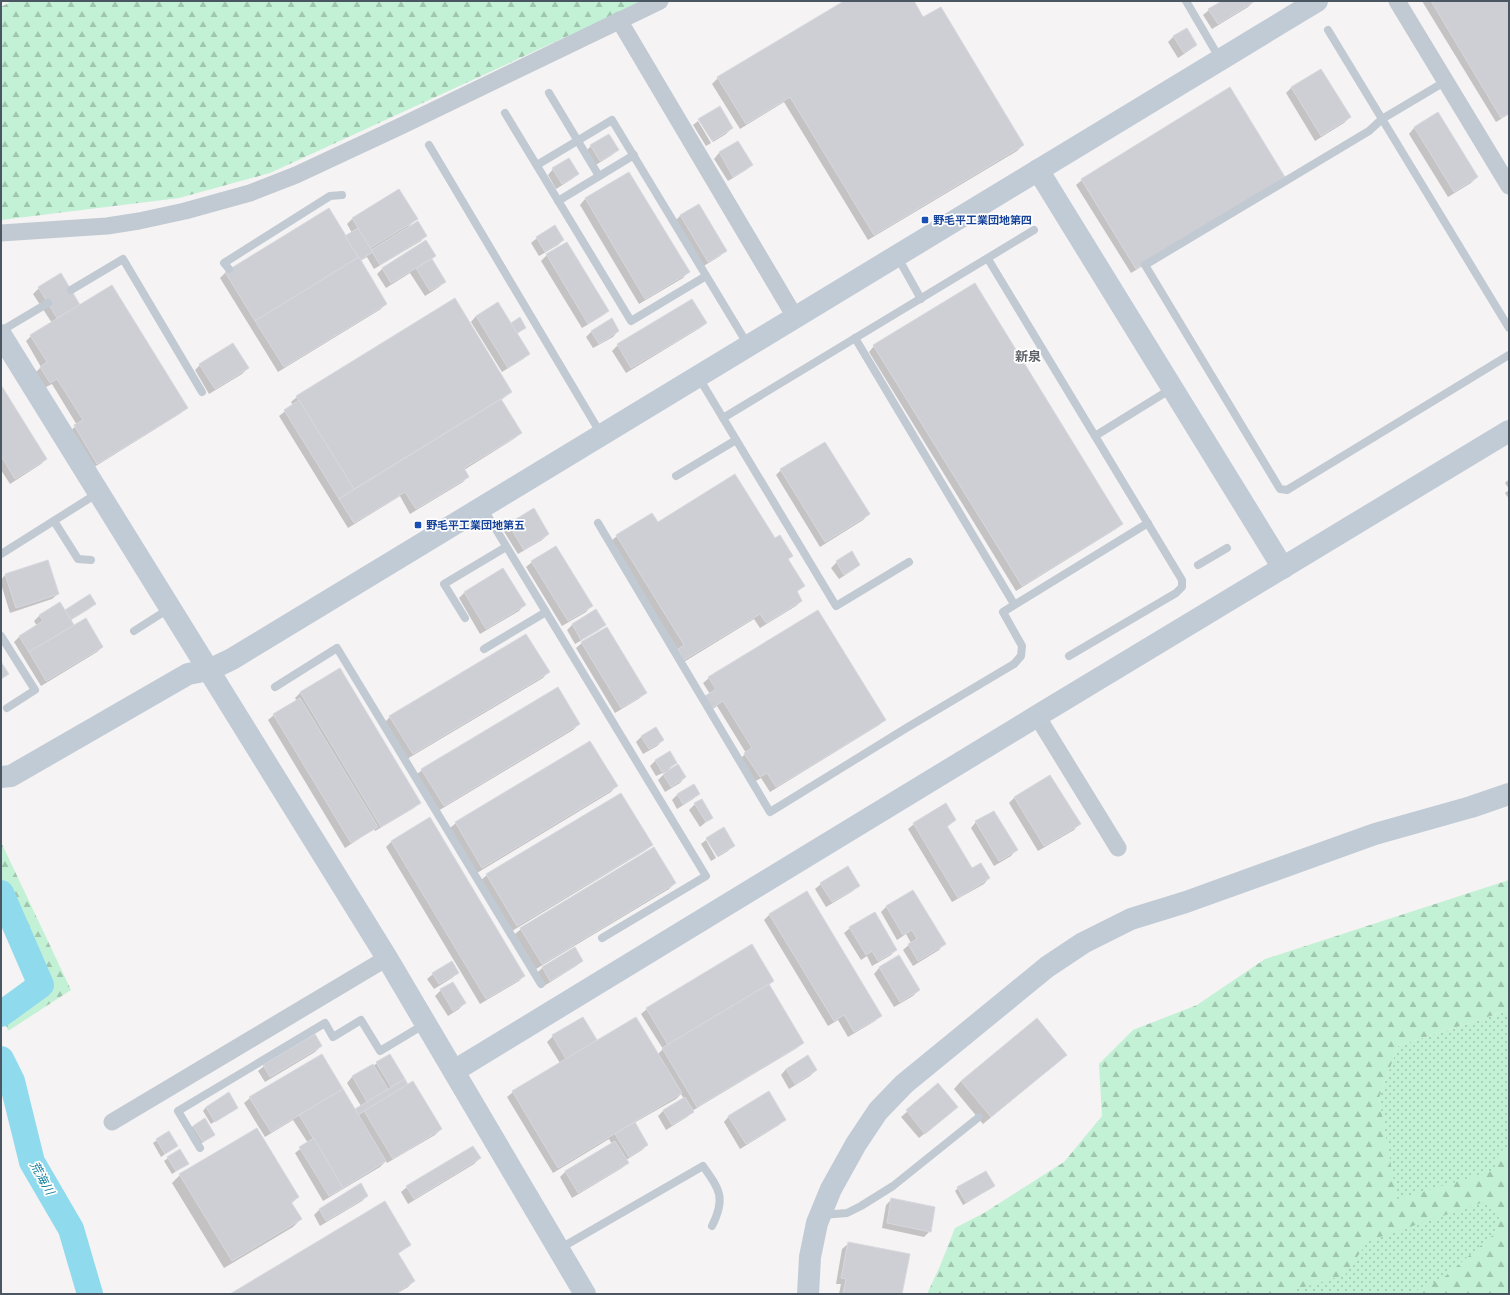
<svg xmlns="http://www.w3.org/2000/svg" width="1510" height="1295" font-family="'Work Sans','Noto Sans JP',sans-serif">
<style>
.grass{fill:url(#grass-dots)}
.forest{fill:url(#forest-firs)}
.shadow{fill:#0003}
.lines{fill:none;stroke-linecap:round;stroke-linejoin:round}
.river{stroke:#90daee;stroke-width:26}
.building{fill:#cdcfd5;stroke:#d7d9de}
.lane{stroke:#c1cad2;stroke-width:8}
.street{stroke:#c1cad2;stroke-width:17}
.secondary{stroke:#c1cbd6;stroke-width:22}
.transit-dot{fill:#1a4fb4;stroke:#fff;stroke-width:1.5}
.labels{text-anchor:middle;stroke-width:3.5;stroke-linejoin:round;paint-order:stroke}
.transit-label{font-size:11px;font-weight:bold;fill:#164399;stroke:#fff;text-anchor:start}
.water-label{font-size:12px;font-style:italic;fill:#0c7c9b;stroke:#fff}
.quarter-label{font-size:13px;font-weight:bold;fill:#5f6368;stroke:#fff}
</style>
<defs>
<pattern id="grass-dots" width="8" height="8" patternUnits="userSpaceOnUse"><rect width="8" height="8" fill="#c3f1d5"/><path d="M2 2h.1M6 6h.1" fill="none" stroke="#a0c6b0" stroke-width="1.8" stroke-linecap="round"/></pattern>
<pattern id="forest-firs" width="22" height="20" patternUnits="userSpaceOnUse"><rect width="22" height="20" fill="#c3f1d5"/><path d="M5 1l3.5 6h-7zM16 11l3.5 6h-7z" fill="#a0c6b0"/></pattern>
</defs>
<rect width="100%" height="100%" fill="#f5f3f3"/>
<polygon class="grass" points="1509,1010 1509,1294 1284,1294 1294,1290 1396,1199 1379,1098 1398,1046"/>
<g class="forest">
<polygon points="12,1 644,1 270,173 179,198 1,220 1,7"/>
<polygon points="1,842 71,990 8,1031 4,1020 47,987 1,883"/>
<polygon points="1509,880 1509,1010 1398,1046 1379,1098 1397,1199 1493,1171 1500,1152 1509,1145 1509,1294 1408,1294 1442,1279 1493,1235 1500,1215 1484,1202 1368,1241 1345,1275 1294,1290 1284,1294 927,1294 940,1266 955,1228 984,1213 1064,1162 1102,1116 1099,1064 1133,1030 1197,1005 1265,959"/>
</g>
<g class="shadow">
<polygon points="846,1 913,1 923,18 1023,145 1017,151 868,240 784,102 740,129 712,84 718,78"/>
<polygon points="1223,1 1254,1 1248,7 1212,29 1203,15 1209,10"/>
<polygon points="1422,1 1509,1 1509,114 1496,122"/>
<polygon points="1174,36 1196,45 1190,50 1178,58 1168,42"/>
<polygon points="1320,70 1350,117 1344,123 1315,141 1286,93 1291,88"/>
<polygon points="1438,114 1477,177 1471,183 1448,197 1409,134 1414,128"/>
<polygon points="700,120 732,128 726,134 713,142"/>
<polygon points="698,121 711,143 706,146 693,125"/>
<polygon points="738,142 752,165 746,170 728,181 714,159 719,153"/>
<polygon points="591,146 617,150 612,155 594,166 586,151"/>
<polygon points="553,169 578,174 572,179 556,189 548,175"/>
<polygon points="628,173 688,272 683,278 639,304 580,205 585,199"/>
<polygon points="1082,180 1279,183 1131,273 1076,185"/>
<polygon points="399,190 416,219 408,227 426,235 421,241 374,269 367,257 360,261 386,303 381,309 278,372 220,278 225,273 328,210 345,237 352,233 347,224 352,219"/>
<polygon points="698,205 726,250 720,256 702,267 675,221 680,216"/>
<polygon points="537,238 563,240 558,245 539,256 531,243"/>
<polygon points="567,243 608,311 602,316 582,328 541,261 547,255"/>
<polygon points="435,256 431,259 445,281 439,287 425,296 410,273 386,288 377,274 383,268"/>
<polygon points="39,288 80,306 187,408 181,413 91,469 69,432 77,425 52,384 44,388 35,373 41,367 26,341 31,336 52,323 33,294"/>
<polygon points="692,300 706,323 700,328 626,373 612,351 618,345"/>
<polygon points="476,316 511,324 519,319 525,327 517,334 529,353 523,359 502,372 471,322"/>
<polygon points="592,331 618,331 613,337 593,348 586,337"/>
<polygon points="874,346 1122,524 1116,529 1016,591 869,352"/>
<polygon points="200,365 248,368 242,374 209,394 195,370"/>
<polygon points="1,387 46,459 41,464 10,484 1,470"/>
<polygon points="511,392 500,401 520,433 515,438 464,470 468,476 463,482 410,514 400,496 348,528 279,416 293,405 291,402 297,397"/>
<polygon points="781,470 869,514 863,520 820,547 776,475"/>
<polygon points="1509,479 1509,489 1505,483"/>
<polygon points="1509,490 1509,499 1505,493"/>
<polygon points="657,523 775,540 792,556 787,560 803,586 796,593 801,601 796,606 760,628 754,619 679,665 673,655 678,650 611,541 617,536"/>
<polygon points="509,525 548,534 542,540 518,554 503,530"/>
<polygon points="851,553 859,565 853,570 839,579 831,568 837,562"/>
<polygon points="48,562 58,594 52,599 10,613 1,584 1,580 5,575"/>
<polygon points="532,562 591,606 586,612 562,626 526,567"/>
<polygon points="464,593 524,605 519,611 480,634 459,598"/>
<polygon points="90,596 95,604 89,609 71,620 74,626 102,647 97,652 41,686 14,642 20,636 37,626 34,621 40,615 65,611"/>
<polygon points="596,610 604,624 599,630 575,644 567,630 572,625"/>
<polygon points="582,643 645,692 640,698 615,713 576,648"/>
<polygon points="339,670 419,803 414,808 375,831 374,829 345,848 268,720 274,715 297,701 295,698 300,693"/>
<polygon points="548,672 543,678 407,759 385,722 390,717"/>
<polygon points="709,678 884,720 879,725 770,792 761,778 754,782 740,759 746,753 717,706 707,713 710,694 703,683"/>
<polygon points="579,724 573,730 438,811 416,775 422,770"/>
<polygon points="655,728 663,740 657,746 643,754 636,742 641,737"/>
<polygon points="656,760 676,763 667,771 685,777 680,783 665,792 658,780 667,771 656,776 650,766"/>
<polygon points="694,785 699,794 693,799 677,809 672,800 677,795"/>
<polygon points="616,786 611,792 477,873 450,828 456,823"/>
<polygon points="1015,797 1079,824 1074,830 1038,851 1009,803"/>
<polygon points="695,804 712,817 700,827 689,810"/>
<polygon points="430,819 524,976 519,981 480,1004 386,847 391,842"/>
<polygon points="955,820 946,828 972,869 989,878 984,884 952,902 908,829 914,824"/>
<polygon points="976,822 1016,850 1011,856 994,866 971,828"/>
<polygon points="724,829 734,845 728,851 718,857 706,839"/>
<polygon points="706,840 716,858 711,861 701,844"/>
<polygon points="652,845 646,850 512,931 481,880 487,875"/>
<polygon points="675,883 669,889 536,969 515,934 521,929"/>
<polygon points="821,884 858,885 853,891 826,907 815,889"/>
<polygon points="912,891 944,944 939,950 913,966 903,950 911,943 906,934 897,940 881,912 886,907"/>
<polygon points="770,914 881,1015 875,1021 848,1037 838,1020 828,1026 764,920"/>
<polygon points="850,928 896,949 891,955 872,966 867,956 861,960 844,933"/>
<polygon points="574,948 582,961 576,966 544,986 537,973 542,968"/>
<polygon points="898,957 919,990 913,996 894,1007 874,974 879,968"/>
<polygon points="458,973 452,978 434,989 427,979 433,974"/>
<polygon points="773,981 768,986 803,1042 797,1048 692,1111 687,1117 666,1130 658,1116 663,1111 684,1099 681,1094 676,1099 634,1123 647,1145 642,1150 626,1160 628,1163 622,1168 572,1198 560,1177 565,1172 612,1144 609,1139 553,1173 507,1097 513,1092 560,1063 547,1042 553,1036 583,1018 596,1042 658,1054 663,1049 641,1014 647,1009"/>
<polygon points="441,990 465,1003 459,1009 448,1016 435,996"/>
<polygon points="321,1046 315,1052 265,1082 258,1071 264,1066"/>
<polygon points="389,1055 408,1086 441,1129 435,1135 387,1163 386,1161 380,1167 323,1201 295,1153 308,1143 293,1120 265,1137 244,1103 250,1098 354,1110 361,1106 347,1083 352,1077 373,1065 373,1066"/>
<polygon points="1058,1062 983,1124 954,1089 961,1081"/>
<polygon points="786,1069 816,1070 810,1076 789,1089 781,1075"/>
<polygon points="938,1085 951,1112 919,1138 901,1117"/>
<polygon points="206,1107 237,1107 211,1124 203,1111"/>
<polygon points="729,1116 785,1119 779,1125 740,1149 724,1122"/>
<polygon points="193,1126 214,1135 199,1145 190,1130"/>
<polygon points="168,1132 176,1146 161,1157 153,1143"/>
<polygon points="168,1158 187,1164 172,1174 164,1161"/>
<polygon points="480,1158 474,1164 408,1204 401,1192 407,1187"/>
<polygon points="180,1175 298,1197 291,1204 301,1219 293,1227 224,1268 172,1183"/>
<polygon points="361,1185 367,1196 362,1201 320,1226 314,1215 319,1210"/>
<polygon points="994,1186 990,1189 963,1205 955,1191 958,1188"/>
<polygon points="892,1199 930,1231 924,1237 882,1228 886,1205"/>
<polygon points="848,1244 901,1294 839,1294 841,1284 836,1284 842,1249"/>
<polygon points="410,1245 398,1254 414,1281 408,1287 396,1294 232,1294"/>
</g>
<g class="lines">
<g class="river">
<polyline points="1,893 41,985 1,1014"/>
<polyline points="1,1059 12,1081 32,1162 71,1229 90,1294"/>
</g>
</g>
<g class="building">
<polygon points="844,1 914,1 923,17 941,7 1024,145 874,235 790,97 746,124 717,77"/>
<polygon points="1222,1 1255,1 1218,24 1208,9"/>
<polygon points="1431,1 1509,1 1509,113 1501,118"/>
<polygon points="1187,28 1197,45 1184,53 1173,36"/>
<polygon points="1321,69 1351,117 1321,136 1291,87"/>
<polygon points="1230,87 1285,177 1136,269 1081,179"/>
<polygon points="720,106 733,128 712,141 698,119"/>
<polygon points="1438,112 1478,177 1454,192 1414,127"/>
<polygon points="609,134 619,150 600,161 590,145"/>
<polygon points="738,141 753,165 733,177 719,152"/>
<polygon points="569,158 579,174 562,184 552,168"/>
<polygon points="629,172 690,272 645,299 585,198"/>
<polygon points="399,189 418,219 370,248 352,218"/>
<polygon points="699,204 727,251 708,262 680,215"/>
<polygon points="329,208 359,257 255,321 225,272"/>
<polygon points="418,221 427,236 380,265 371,250"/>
<polygon points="555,225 564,240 545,252 536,237"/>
<polygon points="358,228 373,252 360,260 345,236"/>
<polygon points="426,240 436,256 391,283 382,268"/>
<polygon points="567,242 609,311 588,324 546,254"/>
<polygon points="359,257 387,304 284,367 255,321"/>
<polygon points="432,259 446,282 430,291 416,268"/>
<polygon points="61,273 80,305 57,318 38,287"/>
<polygon points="975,283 1123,524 1022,586 873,345"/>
<polygon points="112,285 188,408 97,464 74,425 83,420 57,379 50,383 40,367 47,362 30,335"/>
<polygon points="455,298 512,392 354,489 296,396"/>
<polygon points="692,299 707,323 631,368 617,344"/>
<polygon points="498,302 530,354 508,368 476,316"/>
<polygon points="520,317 526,328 517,333 511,323"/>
<polygon points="612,318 619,331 599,344 591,331"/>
<polygon points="233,343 249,368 215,389 199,364"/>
<polygon points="1,385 47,459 15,479 1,456"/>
<polygon points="501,399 522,433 464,468 469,477 416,509 405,492 354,523 339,499"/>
<polygon points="299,400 354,489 339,499 284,410"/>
<polygon points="825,442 870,514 825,542 780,469"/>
<polygon points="735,474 775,538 780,535 793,556 788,559 805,586 797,591 802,601 766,623 760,614 684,660 678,649 684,645 616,535 652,513 658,522"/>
<polygon points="534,508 549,534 524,550 508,524"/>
<polygon points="556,546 593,606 568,621 531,561"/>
<polygon points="852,551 860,565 844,575 836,561"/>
<polygon points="48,560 59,594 16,608 5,574"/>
<polygon points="503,568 526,605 486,629 464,592"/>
<polygon points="90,594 96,604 71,619 65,610"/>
<polygon points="60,602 74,625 29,652 19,636 43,621 39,615"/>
<polygon points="596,609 606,625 581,640 572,624"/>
<polygon points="818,610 886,720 776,787 767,773 760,777 744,753 752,748 723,701 712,708 705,696 716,689 708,677"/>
<polygon points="86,618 103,647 46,681 29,652"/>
<polygon points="607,627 647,693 621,708 581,642"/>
<polygon points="526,634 550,672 413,754 389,716"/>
<polygon points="1,662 9,674 1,679"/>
<polygon points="340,668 421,803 381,827 300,692"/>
<polygon points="558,687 580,724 444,806 421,769"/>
<polygon points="300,698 378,827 351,843 273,714"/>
<polygon points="656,727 664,740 649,749 641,736"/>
<polygon points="590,741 618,786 482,868 455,822"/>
<polygon points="670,751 677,763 662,772 655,760"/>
<polygon points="678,764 686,777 671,787 663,774"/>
<polygon points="1050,775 1081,824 1044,846 1014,797"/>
<polygon points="694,784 700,794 683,804 677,794"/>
<polygon points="621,793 653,845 517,926 486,874"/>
<polygon points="702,799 713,818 706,822 694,803"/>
<polygon points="946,803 956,820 947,826 972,868 981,863 990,878 958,898 913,823"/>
<polygon points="994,811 1018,850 999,861 975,821"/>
<polygon points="430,817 525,976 486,999 391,841"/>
<polygon points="724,827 735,846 717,856 706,838"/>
<polygon points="654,847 676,883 542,964 520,928"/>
<polygon points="848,866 860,886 832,902 820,883"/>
<polygon points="913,890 946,944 918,961 908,944 917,939 912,930 903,935 886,906"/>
<polygon points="807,891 882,1016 854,1032 844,1015 834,1021 769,914"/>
<polygon points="875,912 897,950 878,961 872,951 866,955 849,927"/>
<polygon points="752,944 774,981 668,1045 646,1008"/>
<polygon points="575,947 583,961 550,981 542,967"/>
<polygon points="899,955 920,990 900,1002 879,967"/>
<polygon points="452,961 459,973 439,984 432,973"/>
<polygon points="453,982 466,1003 453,1011 440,989"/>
<polygon points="769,984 804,1043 697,1107 662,1048"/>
<polygon points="583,1017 597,1040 566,1059 552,1035"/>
<polygon points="636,1017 682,1093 558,1168 512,1091"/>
<polygon points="1037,1018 1067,1055 991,1117 961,1081"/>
<polygon points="315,1034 322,1046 270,1077 263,1065"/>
<polygon points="322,1054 343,1089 271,1132 249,1097"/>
<polygon points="390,1054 405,1079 391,1087 376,1062"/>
<polygon points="808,1055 817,1070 795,1084 786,1069"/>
<polygon points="373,1064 388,1089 367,1102 352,1076"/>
<polygon points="405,1079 408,1085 358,1115 355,1109"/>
<polygon points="413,1081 442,1129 393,1159 364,1111"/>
<polygon points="938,1083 958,1107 925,1134 906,1110"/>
<polygon points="343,1089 386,1161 343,1188 299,1115"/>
<polygon points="769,1091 786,1120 746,1144 728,1116"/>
<polygon points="229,1092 238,1108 215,1122 206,1107"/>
<polygon points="685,1097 694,1112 672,1125 663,1110"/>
<polygon points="205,1118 215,1135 203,1142 193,1126"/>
<polygon points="635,1122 648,1145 629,1157 615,1134"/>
<polygon points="257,1128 299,1197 291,1202 302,1219 232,1261 179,1174"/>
<polygon points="169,1131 178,1146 165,1154 156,1139"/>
<polygon points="314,1138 343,1188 329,1196 299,1147"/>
<polygon points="615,1141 629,1163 578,1193 565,1171"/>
<polygon points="473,1146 481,1158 414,1199 406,1186"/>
<polygon points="180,1149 189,1164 176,1171 167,1157"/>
<polygon points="986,1171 995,1186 966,1202 957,1187"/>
<polygon points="361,1183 368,1196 326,1221 319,1209"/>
<polygon points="891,1198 935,1207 931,1232 887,1223"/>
<polygon points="385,1201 411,1245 398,1253 415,1281 394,1294 230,1294"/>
<polygon points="848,1242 910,1254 902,1294 843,1294 846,1279 841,1278"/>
</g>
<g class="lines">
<g class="lane">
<polyline points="1186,1 1220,59"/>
<polyline points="1328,30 1509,328"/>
<polyline points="1446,81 1382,119 1369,131 1145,265 1280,489 1287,490 1509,355"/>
<polyline points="549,93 599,176"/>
<polyline points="505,113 631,321 706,276"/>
<polyline points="429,145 601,434"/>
<polyline points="537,165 612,120 748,345"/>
<polyline points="558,201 634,155"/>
<polyline points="897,256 921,299"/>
<polyline points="988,259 1182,580 1182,587 1176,593 1069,656"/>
<polyline points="229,269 224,263 330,196 342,195"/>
<polyline points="71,290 123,259 202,392"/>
<polyline points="1,331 48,303"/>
<polyline points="855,338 1014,604"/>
<polyline points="699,378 836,606 909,562"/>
<polyline points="723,418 1034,230"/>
<polyline points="1095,436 1171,389"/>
<polyline points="676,476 736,440"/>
<polyline points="483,508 706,876 602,938"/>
<polyline points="54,521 78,559 91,560"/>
<polyline points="598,523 770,812 908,727 1014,664 1021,656 1022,646 1003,612 1148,523"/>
<polyline points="1,554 98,493"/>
<polyline points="1198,565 1227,548"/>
<polyline points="465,618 444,584 506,547"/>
<polyline points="134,631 170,608"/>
<polyline points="1,636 35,690 7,708"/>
<polyline points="484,649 546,612"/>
<polyline points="275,687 337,648 541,984"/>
<polyline points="200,1148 178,1111 325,1023 333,1037 361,1020 380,1051 425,1024"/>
<polyline points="822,1215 847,1213 861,1206 893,1186 979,1117"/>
<path d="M559 1249 703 1166C720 1190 726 1198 712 1226"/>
</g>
<g class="street">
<polyline points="1397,1 1509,186"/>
<polyline points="619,20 795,317"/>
<polyline points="1,233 107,226 139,221 185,211 250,193 296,175 401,126 660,1"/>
<polyline points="1037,716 1118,848"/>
<polyline points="112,1122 387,958"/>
</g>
<g class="secondary">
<polyline points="1038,170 1283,568"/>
<polyline points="1,335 387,958 585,1294"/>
<polyline points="1,777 11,776 188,674 209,670 232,659 1317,1"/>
<polyline points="454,1071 1037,716 1509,431"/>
<polyline points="808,1294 810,1257 817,1223 831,1189 856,1144 878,1111 904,1084 1047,967 1083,943 1131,919 1186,902 1375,834 1471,807 1509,794"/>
</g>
</g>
<g class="transit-dot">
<rect x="921" y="216" width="8" height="8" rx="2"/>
<rect x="414" y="521" width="8" height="8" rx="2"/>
</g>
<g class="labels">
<g class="transit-label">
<text x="933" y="224">野毛平工業団地第四</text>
<text x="426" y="529">野毛平工業団地第五</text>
</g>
<g class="water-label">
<text transform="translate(42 1178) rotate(61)" y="4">荒海川</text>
</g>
<g class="quarter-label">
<text x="1028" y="361">新泉</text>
</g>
</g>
<rect width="1510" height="1295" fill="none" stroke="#4a5661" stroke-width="4"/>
</svg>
